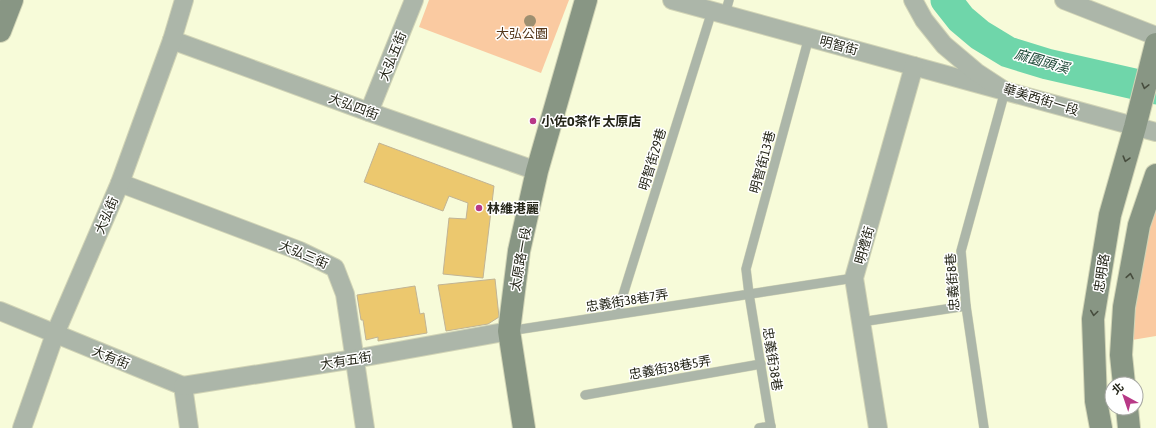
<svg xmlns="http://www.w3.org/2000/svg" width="1156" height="428" font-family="'Asap Condensed','Noto Sans TC',sans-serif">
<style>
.green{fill:#facaa1}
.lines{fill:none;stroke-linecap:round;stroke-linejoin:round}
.river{stroke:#6fd6aa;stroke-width:31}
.building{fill:#ecc86e;stroke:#c1b495}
.lane-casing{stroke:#d1d4b6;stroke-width:10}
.street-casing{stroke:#d1d4b6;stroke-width:20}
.secondary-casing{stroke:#d1d4b6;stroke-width:24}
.lane{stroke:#acb6a9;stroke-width:9}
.street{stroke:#acb6a9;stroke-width:18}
.secondary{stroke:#889684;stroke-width:22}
.tree{fill:#9d8f70}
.oneway{stroke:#474d3e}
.poi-dot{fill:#b83987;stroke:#fff;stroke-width:1.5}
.labels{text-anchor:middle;stroke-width:3;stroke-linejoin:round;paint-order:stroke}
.park-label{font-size:13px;fill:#53361a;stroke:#fff}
.street-label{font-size:13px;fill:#242518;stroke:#fff}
.poi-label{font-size:13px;font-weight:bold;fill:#242518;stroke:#fff;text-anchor:start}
.water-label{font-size:14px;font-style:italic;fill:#1b4735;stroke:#fff}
</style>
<rect width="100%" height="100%" fill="#f7fbd9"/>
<g class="green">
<polygon points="429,0 569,0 541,73 419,27"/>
<polygon points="1156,203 1156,336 1132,340 1132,318 1139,261"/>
</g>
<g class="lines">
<polyline class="river" points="946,0 961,19 980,35 1008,52 1047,64 1156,89"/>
</g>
<g class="building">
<polygon points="379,143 494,186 483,278 443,274 449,218 466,219 468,203 449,196 443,211 364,182"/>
<polygon points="495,279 499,317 488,324 446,331 438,285"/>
<polygon points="415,286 420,314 424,313 427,333 378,341 378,337 366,340 363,320 361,320 357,295"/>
</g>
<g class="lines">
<g class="lane-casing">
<g id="lane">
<polyline points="725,14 729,0"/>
<polyline points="617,314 712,11"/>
<polyline points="861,322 966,306"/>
<polyline points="509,331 854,278"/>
<polyline points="585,395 761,364"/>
<polyline points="759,428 771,426"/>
<polyline points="771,428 749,294 746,269 809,37"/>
<polyline points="984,428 966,306 961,251 1005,91"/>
</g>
</g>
<g class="street-casing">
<g id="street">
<polyline points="672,0 1005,91"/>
<polyline points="913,0 924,20 944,45 976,72 1005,91 1156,132"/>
<polyline points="1064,0 1156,36"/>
<polyline points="172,40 369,112 537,171"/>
<polyline points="369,112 414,0"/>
<polyline points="120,183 300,251 335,268 345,294 365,428"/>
<polyline points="0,311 183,386 189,428"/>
<polyline points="183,386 354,359 509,331"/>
<polyline points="22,428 55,334 120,183 172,40 184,0"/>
<polyline points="878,428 854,278 914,66"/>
</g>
</g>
<g class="secondary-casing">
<g id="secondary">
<polyline points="0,31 12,0"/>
<polyline points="1124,384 1121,355 1124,307 1139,225 1156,175"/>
<polyline points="1127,408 1129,428"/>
<polyline points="524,428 509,331 519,251 537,171 586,0"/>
<polyline points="1101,428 1096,401 1093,319 1110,215 1135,127 1156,44"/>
</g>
</g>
<use href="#lane" class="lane"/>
<use href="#street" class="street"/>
<use href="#secondary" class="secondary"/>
</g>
<circle class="tree" cx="530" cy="21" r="6"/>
<defs><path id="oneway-chevron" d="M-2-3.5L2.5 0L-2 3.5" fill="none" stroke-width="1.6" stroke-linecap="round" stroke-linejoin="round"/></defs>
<g class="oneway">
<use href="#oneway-chevron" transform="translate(1145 86) rotate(104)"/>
<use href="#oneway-chevron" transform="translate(1126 159) rotate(106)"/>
<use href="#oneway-chevron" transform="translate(1130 276) rotate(-80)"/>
<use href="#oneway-chevron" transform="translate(1094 313) rotate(98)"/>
</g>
<g class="poi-dot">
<circle cx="533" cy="121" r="4"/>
<circle cx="479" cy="208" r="4"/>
</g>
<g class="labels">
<g class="park-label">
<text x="522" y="38">大弘公園</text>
</g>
<g class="street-label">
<text transform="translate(839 45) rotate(15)" y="5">明智街</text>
<text transform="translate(392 56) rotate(-68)" y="5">大弘五街</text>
<text transform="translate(1041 99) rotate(17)" y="5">華美西街一段</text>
<text transform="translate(354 106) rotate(20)" y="5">大弘四街</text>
<text transform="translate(652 159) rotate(-73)" y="5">明智街29巷</text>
<text transform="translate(762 162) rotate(-75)" y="5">明智街13巷</text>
<text transform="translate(106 215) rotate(-67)" y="5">大弘街</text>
<text transform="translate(864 245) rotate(-74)" y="5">明禮街</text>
<text transform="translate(304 254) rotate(23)" y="5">大弘三街</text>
<text transform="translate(520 259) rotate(-80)" y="5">太原路一段</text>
<text transform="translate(1101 273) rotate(-81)" y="5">忠明路</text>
<text transform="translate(952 282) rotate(-94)" y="5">忠義街8巷</text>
<text transform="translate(627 300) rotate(-9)" y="5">忠義街38巷7弄</text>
<text transform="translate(111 357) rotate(22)" y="5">大有街</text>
<text transform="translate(773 359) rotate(81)" y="5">忠義街38巷</text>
<text transform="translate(346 360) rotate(-9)" y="5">大有五街</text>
<text transform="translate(670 367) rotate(-10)" y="5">忠義街38巷5弄</text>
</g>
<g class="poi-label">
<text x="541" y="126">小佐O茶作 太原店</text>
<text x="487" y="213">林維港麗</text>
</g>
<g class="water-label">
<text transform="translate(1042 61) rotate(16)" y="5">麻園頭溪</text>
</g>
</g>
<g transform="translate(1124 396) rotate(320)"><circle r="19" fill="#ffffff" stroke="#a7a8a3"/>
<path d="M0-3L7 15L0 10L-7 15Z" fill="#b83987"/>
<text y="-6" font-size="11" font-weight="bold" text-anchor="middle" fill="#242518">北</text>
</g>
</svg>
